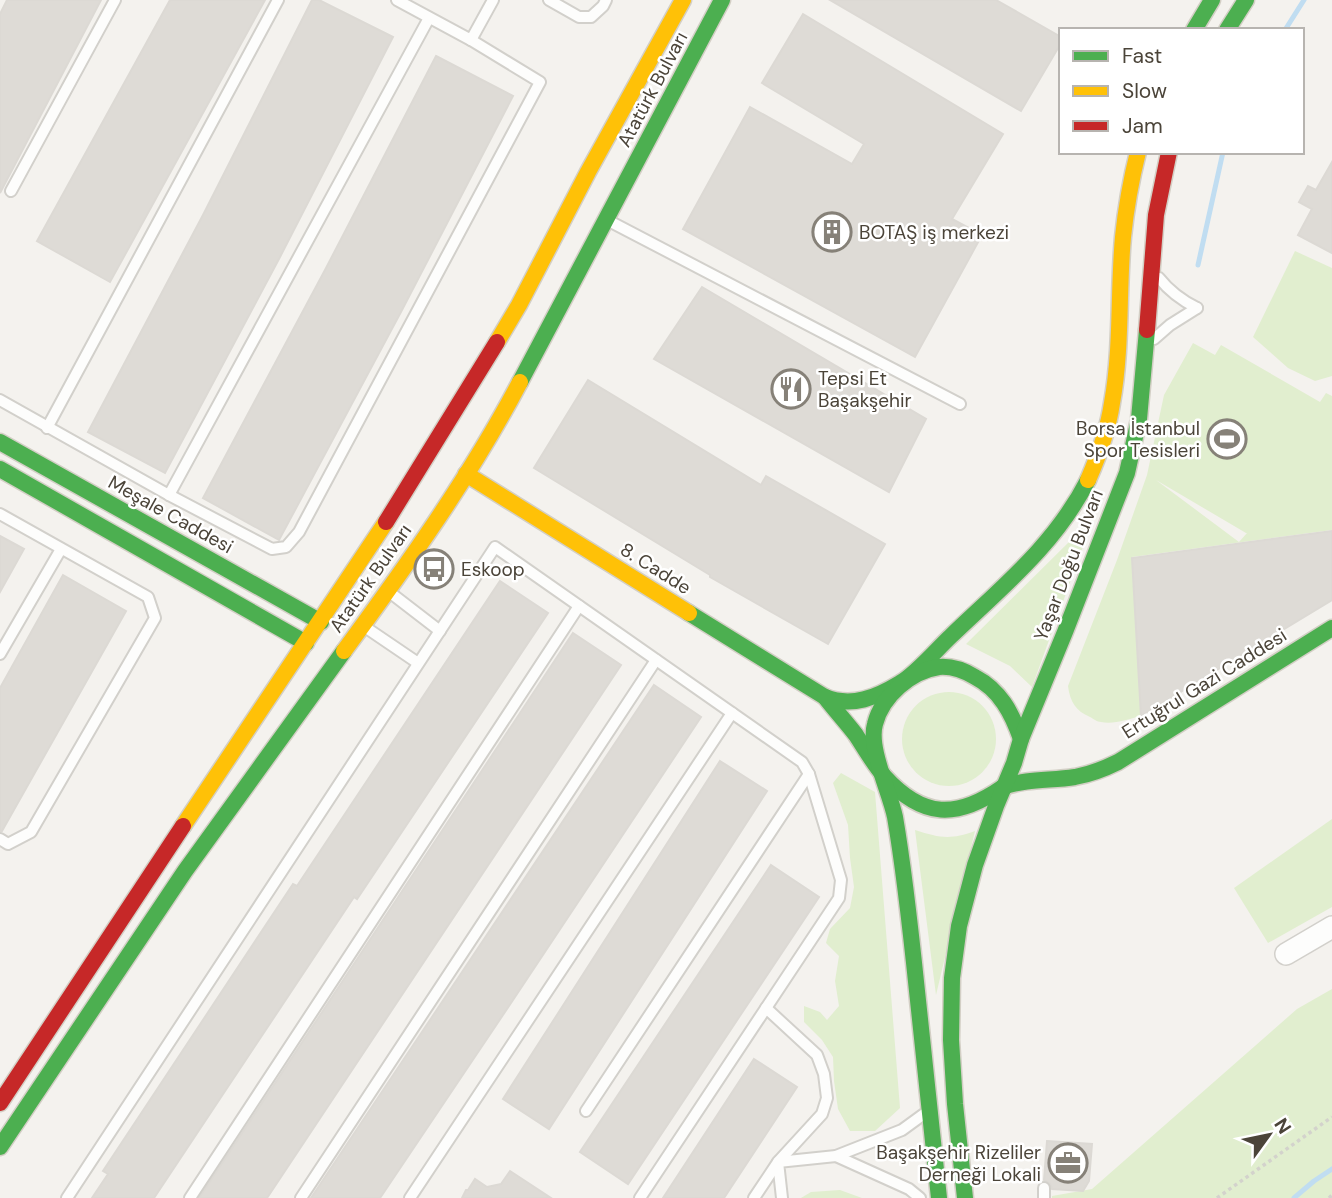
<svg xmlns="http://www.w3.org/2000/svg" width="1332" height="1198" font-family="'DM Sans',sans-serif">
<style>
.green{fill:#e1eecf;fill-rule:evenodd}
.lines{fill:none;stroke-linecap:round;stroke-linejoin:round}
.stream{stroke:#c0ddf1;stroke-width:5}
.building{fill:#dedbd6;stroke:#dcd9d4;stroke-width:2}
.lane-casing{stroke:#d2d0cb;stroke-width:14}
.street-casing{stroke:#d2d0cb;stroke-width:24}
.fast-casing{stroke:#d3cfc5;stroke-width:19}
.slow-casing{stroke:#d3cfc5;stroke-width:19}
.jam-casing{stroke:#d3cfc5;stroke-width:19}
.path{stroke:#d3d2cc;stroke-width:3.5;stroke-dasharray:3.5 3.5;stroke-linecap:butt}
.lane{stroke:#fdfdfc;stroke-width:10}
.street{stroke:#fdfdfc;stroke-width:21}
.fast{stroke:#4caf50;stroke-width:16}
.slow{stroke:#ffc107;stroke-width:16}
.jam{stroke:#c62828;stroke-width:16}
.labels{text-anchor:middle;stroke-width:5;stroke-linejoin:round;paint-order:stroke}
.street-label{font-size:19px;fill:#4b4439;stroke:#fff}
.poi-label{font-size:19px;fill:#4b4439;stroke:#fff;text-anchor:start}
</style>
<rect width="100%" height="100%" fill="#f4f2ee"/>
<g class="green">
<polygon points="1295,251 1332,268 1332,376 1315,381 1288,368 1253,337"/>
<path d="M1193 343 1215 355 1221 345 1320 402 1326 393 1332 396V530L1132 557 1141 716C1129 719 1113 725 1101 722 1097 722 1094 719 1090 717 1076 711 1070 702 1068 686L1117 560 1147 475 1164 395ZM1156 480 1246 533H1247L1239 542Z"/>
<polygon points="1100,500 1032,687 1010,666 966,644 1075,536"/>
<circle cx="949" cy="739" r="47"/>
<polygon points="841,773 875,792 900,1108 875,1131 850,1131 838,1109 834,1081 833,1057 822,1040 804,1022 804,1006 820,1012 827,1020 839,1006 835,981 839,956 826,943 830,929 850,908 854,887 850,858 848,825 833,783"/>
<polygon points="1332,819 1332,907 1268,943 1234,888"/>
<path d="M915 830C940 838 950 840 975 831L936 995Z"/>
<polygon points="1332,989 1332,1198 1052,1198 1052,1196 1092,1189 1297,1009"/>
<polygon points="840,1190 862,1198 801,1198 811,1192"/>
</g>
<g class="lines">
<g class="stream">
<polyline points="1285,30 1304,0"/>
<polyline points="1198,265 1223,152"/>
<polyline points="1294,1198 1314,1181 1332,1169"/>
</g>
</g>
<g class="building">
<polygon points="7,0 101,0 0,193 0,14"/>
<polygon points="170,0 265,0 110,282 37,241"/>
<polygon points="312,0 319,0 393,37 280,257 165,473 88,432 203,215"/>
<polygon points="830,0 996,0 1061,37 1061,43 1021,111"/>
<polygon points="803,14 1003,134 952,219 982,235 915,357 683,229 750,107 852,164 864,144 762,83"/>
<polygon points="436,56 513,96 402,310 279,540 203,498 325,270"/>
<polygon points="1332,162 1332,253 1298,235 1312,209 1299,202 1308,186 1316,190"/>
<polygon points="702,287 926,419 889,492 654,359"/>
<polygon points="588,380 761,485 766,476 885,544 828,644 710,577 710,575 534,468"/>
<polygon points="1332,531 1332,600 1141,716 1132,558"/>
<polygon points="0,536 24,549 0,592"/>
<polygon points="63,575 126,611 2,831 0,831 0,688"/>
<polygon points="500,581 548,613 357,899 354,897 154,1198 92,1198 108,1174 103,1171 293,884 297,886"/>
<polygon points="573,633 621,665 267,1198 199,1198"/>
<polygon points="654,685 701,717 511,1003 380,1198 311,1198"/>
<polygon points="720,761 767,791 549,1129 503,1099"/>
<polygon points="771,865 819,897 628,1184 580,1152"/>
<polygon points="754,1059 797,1087 724,1198 663,1198"/>
<polygon points="1047,1141 1092,1144 1089,1181 1083,1191 1052,1189 1050,1184 1044,1180"/>
<polygon points="510,1171 551,1198 462,1198 466,1190 468,1190 475,1179 487,1187 501,1184"/>
</g>
<g class="lines">
<g class="lane-casing">
<g id="lane">
<polyline points="549,0 579,17 591,17 603,6 606,0"/>
<polyline points="471,40 493,0"/>
<polyline points="11,191 115,0"/>
<polyline points="609,221 960,404"/>
<path d="M1159 278C1170 292 1181 300 1197 308"/>
<polyline points="1154,339 1170,325 1197,308"/>
<polyline points="0,400 169,495 272,549 286,547 299,532 540,82 471,40 397,0"/>
<polyline points="47,428 278,0"/>
<polyline points="169,495 429,18"/>
<polyline points="0,514 148,597 155,618 31,832 8,844 0,839"/>
<polyline points="392,594 440,631"/>
<polyline points="365,627 418,663"/>
<polyline points="0,654 61,549"/>
<polyline points="586,1111 809,774"/>
<polyline points="836,1156 909,1189 920,1198"/>
<polyline points="67,1198 495,547 802,762 809,774 841,880 839,898 640,1198"/>
<polyline points="190,1198 579,606"/>
<polyline points="301,1198 656,660"/>
<polyline points="410,1198 732,713"/>
<polyline points="754,1198 778,1162 822,1114 827,1098 824,1074 817,1055 766,1008"/>
<polyline points="782,1198 778,1162 836,1156 902,1130 924,1114"/>
<polyline points="1044,1198 1044,1188"/>
</g>
</g>
<g class="street-casing">
<polyline id="street" points="1286,954 1332,927"/>
</g>
<g class="fast-casing">
<g id="fast">
<polyline points="1194,30 1212,0"/>
<polyline points="1227,30 1246,0"/>
<polyline points="520,382 722,0"/>
<polyline points="0,442 321,622"/>
<polyline points="0,469 306,643"/>
<path d="M689 613 825 697C852 708 877 697 900 683 916 674 937 649 951 636 1002 587 1055 545 1088 480"/>
<path d="M825 697C835 710 846 722 856 735 865 749 873 763 884 776 923 819 957 819 1003 787"/>
<path d="M1003 787C1029 778 1050 781 1075 777 1091 774 1104 769 1118 762L1332 628"/>
<polyline points="0,1147 185,871 344,651"/>
<path d="M939 1198C932 1129 924 1060 917 991 911 933 905 875 895 817 890 792 868 748 875 724 882 696 911 671 939 667 951 666 965 671 975 677 1000 690 1012 713 1021 739"/>
<polyline points="965,1198 955,1104 951,1040 952,978 959,926 975,865 996,806 1014,763 1021,739 1065,632 1127,473 1139,419 1147,330"/>
</g>
</g>
<g class="slow-casing">
<g id="slow">
<polyline points="497,342 519,305 588,172 683,0"/>
<polyline points="466,474 689,613"/>
<path d="M1088 480C1099 455 1108 430 1112 403 1122 348 1118 292 1123 237 1126 208 1131 180 1138 152"/>
<path d="M344 651C407 565 470 477 520 382"/>
<polyline points="183,826 386,522"/>
</g>
</g>
<g class="jam-casing">
<g id="jam">
<polyline points="1147,330 1156,215 1169,152"/>
<polyline points="386,522 497,342"/>
<polyline points="0,1103 183,826"/>
</g>
</g>
<g class="path">
<polyline points="1217,1198 1332,1117"/>
<polyline points="1329,1198 1332,1195"/>
</g>
<use href="#lane" class="lane"/>
<use href="#street" class="street"/>
<use href="#fast" class="fast"/>
<use href="#slow" class="slow"/>
<use href="#jam" class="jam"/>
</g>
<defs>
<g id="building-ring" transform="scale(2.0125)"><circle r="9.5" fill="#fff" stroke="#868178" stroke-width="1.5"/><path d="M-4-6H4V6H1V3H-1V6H-4ZM-2.5-4.3h1.7v1.8h-1.7ZM.8-4.3h1.7v1.8H.8ZM-2.5-1h1.7V.8h-1.7ZM.8-1h1.7V.8H.8Z" fill="#868178"/></g>
<g id="restaurant-ring" transform="scale(2.0125)"><circle r="9.5" fill="#fff" stroke="#868178" stroke-width="1.5"/><path d="M-5-6h1v4h1v-4h1v4h1v-4h1v5L-1.5 .5V6h-2V.5L-5-1ZM5-6V6H3V1.5H1.5Q1.5-4 5-6Z" fill="#868178"/></g>
<g id="stadium-ring" transform="scale(2.0125)"><circle r="9.5" fill="#fff" stroke="#868178" stroke-width="1.5"/><path d="M0-5a6.5 5 0 1 0 0 10a6.5 5 0 1 0 0-10ZM-3.5-1.8h7v3.6h-7Z" fill="#868178"/></g>
<g id="bus-ring" transform="scale(2.0125)"><circle r="9.5" fill="#fff" stroke="#868178" stroke-width="1.5"/><path d="M-5-6H5V4H4V6H2V4H-2V6H-4V4H-5ZM-3.5-4V0h7V-4ZM-3.5 1.2v1.5H-2V1.2ZM2 1.2v1.5H3.5V1.2Z" fill="#868178"/></g>
<g id="office-ring" transform="scale(2.0125)"><circle r="9.5" fill="#fff" stroke="#868178" stroke-width="1.5"/><path d="M-6-3h4V-5.5h4V-3h4V5H-6ZM-1-4.5V-3h2v-1.5ZM-6 0V1H6V0Z" fill="#868178"/></g>
</defs>
<g fill-rule="evenodd">
<use href="#building-ring" x="832" y="232"/>
<use href="#restaurant-ring" x="791" y="389"/>
<use href="#stadium-ring" x="1227" y="439"/>
<use href="#bus-ring" x="434" y="569"/>
<use href="#office-ring" x="1068" y="1163"/>
</g>
<g class="labels">
<g class="street-label">
<text transform="translate(652 89) rotate(-62)" y="7">Atatürk Bulvarı</text>
<text transform="translate(171 514) rotate(29)" y="7">Meşale Caddesi</text>
<text transform="translate(1068 565) rotate(-69)" y="7">Yaşar Doğu Bulvarı</text>
<text transform="translate(656 568) rotate(32)" y="7">8. Cadde</text>
<text transform="translate(370 578) rotate(-55)" y="7">Atatürk Bulvarı</text>
<text transform="translate(1204 683) rotate(-32)" y="7">Ertuğrul Gazi Caddesi</text>
</g>
<g class="poi-label">
<text x="859" y="239">BOTAŞ iş merkezi</text>
<text x="818" y="385">Tepsi Et<tspan x="818" dy="22">Başakşehir</tspan></text>
<text x="1200" y="435" text-anchor="end">Borsa İstanbul<tspan x="1200" dy="22">Spor Tesisleri</tspan></text>
<text x="461" y="576">Eskoop</text>
<text x="1041" y="1159" text-anchor="end">Başakşehir Rizeliler<tspan x="1041" dy="22">Derneği Lokali</tspan></text>
</g>
</g>
<rect x="1059" y="28" width="245" height="126" fill="#ffffff" stroke="#b7b4b0" stroke-width="2"/>
<rect x="1073" y="51" width="35" height="10" fill="#4caf50" stroke="#b7b4b0" stroke-width="2"/>
<text x="1122" y="63" font-size="21" fill="#4b4439">Fast</text>
<rect x="1073" y="86" width="35" height="10" fill="#ffc107" stroke="#b7b4b0" stroke-width="2"/>
<text x="1122" y="98" font-size="21" fill="#4b4439">Slow</text>
<rect x="1073" y="121" width="35" height="10" fill="#c62828" stroke="#b7b4b0" stroke-width="2"/>
<text x="1122" y="133" font-size="21" fill="#4b4439">Jam</text>
<g transform="translate(1269 1135) rotate(57)" stroke="#ffffff" stroke-width="5" paint-order="stroke">
<path d="M0-5L12 26L0 18L-12 26Z" fill="#4b4439"/>
<text y="-10" font-size="19" font-weight="bold" text-anchor="middle" fill="#4b4439">N</text>
</g>
</svg>
